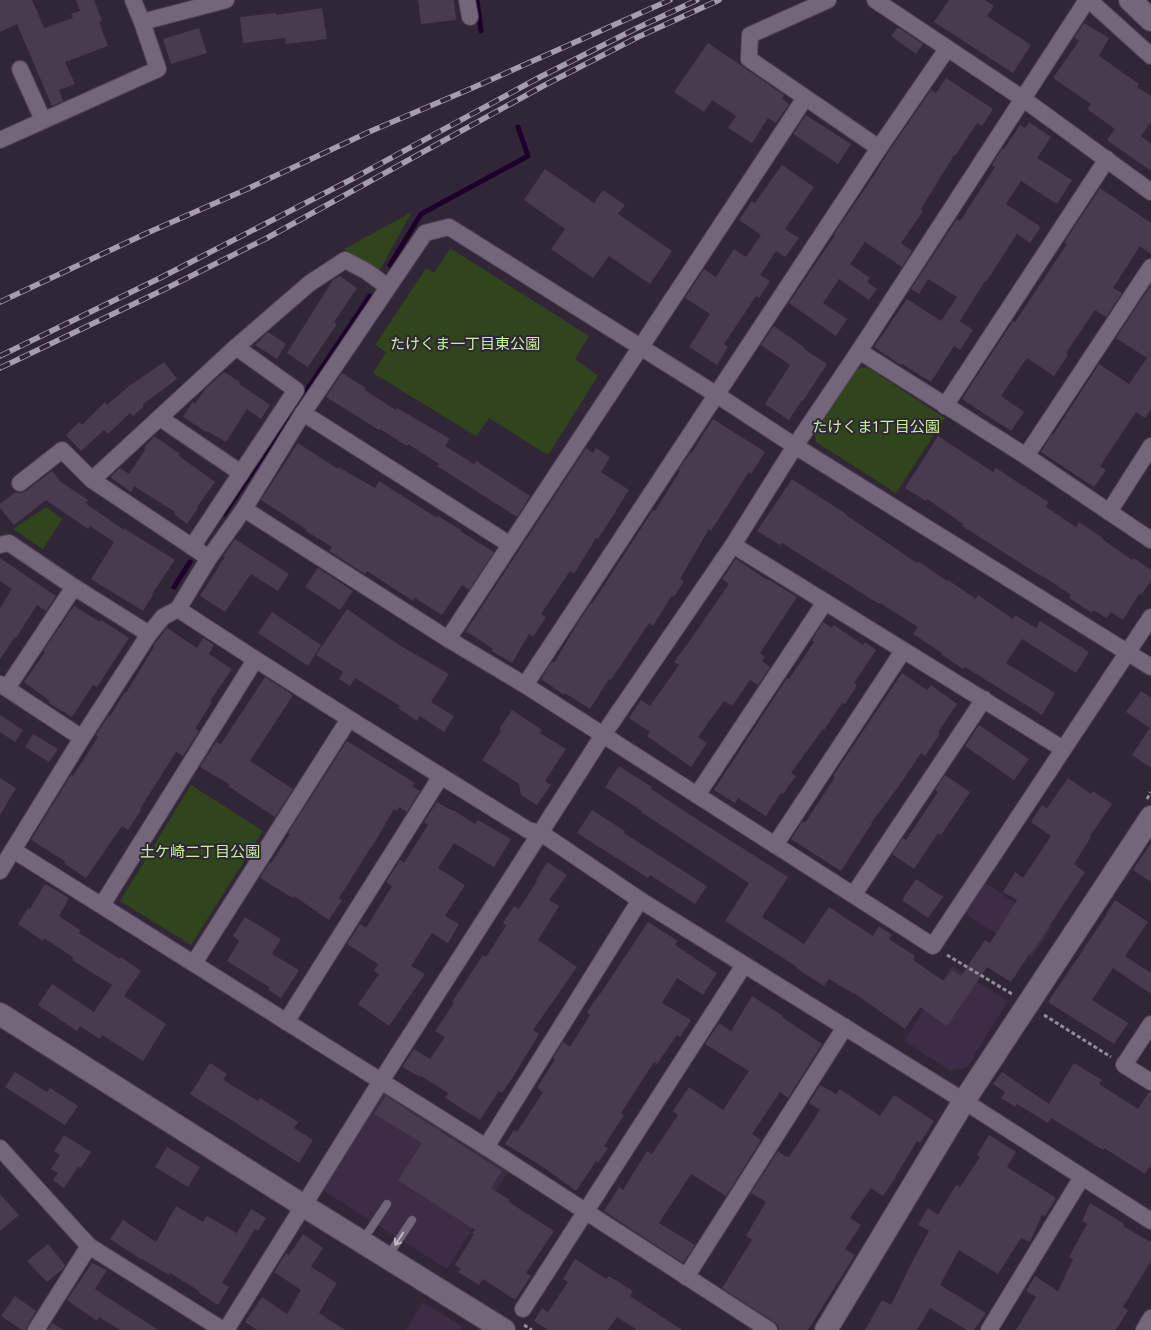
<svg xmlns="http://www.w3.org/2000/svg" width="1151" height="1330" font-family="'Roboto Condensed','Noto Sans JP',sans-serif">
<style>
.built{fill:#3c2c45}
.green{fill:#31451c}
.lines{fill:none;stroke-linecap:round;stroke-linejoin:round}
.stream{stroke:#1d012a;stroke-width:5}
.building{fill:#483b4f}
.lane-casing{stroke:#4e4454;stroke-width:9}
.street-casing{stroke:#4e4454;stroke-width:18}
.secondary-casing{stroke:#4e4454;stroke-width:24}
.path{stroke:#948a9a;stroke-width:3;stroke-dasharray:4 2.5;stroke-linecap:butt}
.lane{stroke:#73657a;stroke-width:8}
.street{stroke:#73657a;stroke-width:16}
.secondary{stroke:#73657a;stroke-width:22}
.rail-casing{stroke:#a69cac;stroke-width:5.5}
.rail{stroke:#312538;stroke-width:4;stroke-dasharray:11;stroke-linecap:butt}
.oneway{stroke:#c1b7c7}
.labels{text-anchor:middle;stroke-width:4;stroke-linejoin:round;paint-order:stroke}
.park-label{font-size:15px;fill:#c4f795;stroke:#312538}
</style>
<rect width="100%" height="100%" fill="#312538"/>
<g class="built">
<polygon points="981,880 1052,927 1032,957 961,911"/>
<polygon points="952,966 1008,1001 967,1067 951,1071 904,1041"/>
<polygon points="388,1093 509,1170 447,1269 321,1189 381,1095"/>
<polygon points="423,1302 463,1327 461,1330 406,1330"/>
</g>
<g class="green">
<polygon points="412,212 379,271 344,249"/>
<polygon points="450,248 589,336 575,359 598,376 548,455 489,418 476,436 373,373 386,352 375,345 426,268 434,273"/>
<polygon points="867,367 945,418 896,493 816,442 814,428 853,370"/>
<polygon points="46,507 62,519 43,549 13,529"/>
<polygon points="191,785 263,831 191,945 120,901"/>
</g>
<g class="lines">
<g class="stream">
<polyline points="477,0 481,31"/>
<polyline points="390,265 421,214 528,156 518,127"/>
<polyline points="224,514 370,296"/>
<polyline points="174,587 190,562"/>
</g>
</g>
<g class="building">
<polygon points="0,0 32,0 44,28 73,18 71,14 80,11 76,0 94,0 102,21 99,22 108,46 65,62 75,84 59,90 63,101 52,106 17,24 0,32"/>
<polygon points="418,0 454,0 456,20 421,24"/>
<polygon points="949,0 985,0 994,6 987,16 1031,45 1013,73 934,22"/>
<polygon points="322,8 327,39 286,44 285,38 243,43 240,17 276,13 276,15"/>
<polygon points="1084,23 1109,38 1099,56 1139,84 1137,87 1151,96 1151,122 1141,136 1151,144 1151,171 1107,140 1115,129 1087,109 1091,104 1053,78 1079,41 1074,38"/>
<polygon points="898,27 923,44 916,54 891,36"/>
<polygon points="199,28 207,53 171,64 163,39"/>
<polygon points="708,43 784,95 782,99 789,104 776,123 768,118 752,143 728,128 736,116 712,100 704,112 674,92"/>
<polygon points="946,78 993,109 982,126 977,123 955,156 954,155 921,209 923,211 901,243 912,251 902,267 865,242 850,264 870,278 867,282 877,289 869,300 839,279 823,303 847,319 836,336 789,303 835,235 834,234 875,174 887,154 931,90 936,93"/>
<polygon points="806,115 851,144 838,164 793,134"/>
<polygon points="1029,122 1051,137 1037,158 1072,180 1057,204 1021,181 1006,204 1041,227 1030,243 1017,234 986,282 985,281 960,321 973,330 960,350 954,346 931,382 902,364 901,365 874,347 907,299 941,321 957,297 928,279 919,294 911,289 957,219 960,221 995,167 992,165 1002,149 1004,149 1020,125 1025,128"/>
<polygon points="782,165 814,187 785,229 799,238 785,257 776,251 760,275 770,281 759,298 756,296 724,344 728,347 717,365 689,347 710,314 685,298 704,269 716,277 734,249 746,257 761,235 739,220 752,201 755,203"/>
<polygon points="545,169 594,203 603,190 625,205 618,214 672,251 650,284 609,256 593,278 551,249 565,229 524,200"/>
<polygon points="1100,188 1151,223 1151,254 1140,246 1113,288 1122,293 1106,317 1095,310 1066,353 1068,355 1054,376 1027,358 1001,396 1024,412 1011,431 962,399 1013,321 1015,322 1067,244 1064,243"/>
<polygon points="340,276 357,288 334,322 337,324 308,367 287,353 333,280"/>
<polygon points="1151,285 1151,409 1145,418 1136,412 1100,466 1106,470 1094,487 1041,452 1052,434 1053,435 1099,364 1129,384 1147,358 1116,338"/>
<polygon points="774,326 805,348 804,349 827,364 803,401 802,400 789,420 765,404 790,365 761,345"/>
<polygon points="268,332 286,344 277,359 255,345"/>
<polygon points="164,362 177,379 143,404 143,407 133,416 130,413 108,434 104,430 81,451 66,435 79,422 82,425 105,402 107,405 129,386"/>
<polygon points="224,372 240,382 239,384 270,405 261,419 247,409 226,442 207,431 206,432 183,417 193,401 195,404 206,388"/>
<polygon points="342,373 366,388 365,390 396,410 397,408 450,439 445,446 474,464 476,461 530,496 517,517 437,466 439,464 408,444 407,446 380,429 379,430 326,397"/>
<polygon points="713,419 765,452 751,474 749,472 711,531 709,529 680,579 684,581 674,597 672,595 653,626 649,623 611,680 609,679 590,709 565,693 564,695 541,679 552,661 554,663 579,621 591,603 592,604 653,510 655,511 680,471 678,470 690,453 691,454"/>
<polygon points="154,436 180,454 179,456 215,482 197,507 198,508 187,524 174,514 175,512 134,486 131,492 110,477 120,468 129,474 145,450 144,448"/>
<polygon points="938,436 993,472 996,468 1048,502 1046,507 1076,527 1079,522 1103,538 1102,539 1132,560 1134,558 1151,570 1151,581 1141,595 1139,594 1123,620 1111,612 1107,618 1093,610 1092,613 1069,598 1071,595 1041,575 1041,576 962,526 963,524 927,499 926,501 905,488"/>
<polygon points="298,443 338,469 338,467 375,488 379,481 437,518 438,516 461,530 460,531 494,552 469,590 462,585 442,615 415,598 413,601 367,571 365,574 329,551 332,547 306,531 307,530 261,500"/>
<polygon points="586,448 593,453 596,448 610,457 601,472 629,490 598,539 596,538 574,574 570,571 541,614 546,617 533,637 529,634 512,663 492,651 493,649 466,631"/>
<polygon points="52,471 61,482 88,500 85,503 124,530 125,529 175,560 152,594 153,595 143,611 91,579 114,542 90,526 88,529 46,500 14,525 0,508 0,504 14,493 21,493 26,491"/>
<polygon points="792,479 846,514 846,515 917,563 918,561 947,581 948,580 976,599 978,595 1013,619 1015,615 1036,628 1040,621 1089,652 1076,673 1022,639 1006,663 1055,693 1042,715 965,667 963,669 941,654 942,653 913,634 918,627 880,603 879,604 782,543 780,545 757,531"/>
<polygon points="235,539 289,574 278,591 251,574 225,612 200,596 225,557 223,556"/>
<polygon points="0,558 56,596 46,611 37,605 16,638 15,637 0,659 0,608 12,589 0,581"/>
<polygon points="736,559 767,580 768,579 797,597 760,653 765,657 762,661 770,667 758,685 750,680 732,706 724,701 698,737 707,743 691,767 647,736 650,732 629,718 641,700 650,706 679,665 674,662 688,643 729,584 722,579"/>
<polygon points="318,568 353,591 340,610 305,587"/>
<polygon points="74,606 100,622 101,620 129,638 97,687 93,685 72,717 49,703 50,701 24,682 45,652 43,651"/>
<polygon points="347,609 396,643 449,674 431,702 454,716 444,732 420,716 417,721 398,708 400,706 355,678 350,686 339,679 343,672 316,655"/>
<polygon points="272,612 321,645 308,666 258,633"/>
<polygon points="823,622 832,628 834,625 863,645 865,642 876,650 854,683 857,685 845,704 842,703 824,730 823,729 791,773 796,776 783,794 781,793 766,816 738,798 735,803 714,790 787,678 789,679 814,642 812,640"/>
<polygon points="167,628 197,648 203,638 214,645 209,654 232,669 210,701 212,702 195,729 199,731 183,756 176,752 140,809 141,810 128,830 122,826 86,878 64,863 65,861 31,840 71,775 73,776 98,737 96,735 109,715 110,716 125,692 126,693 154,647 153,646"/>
<polygon points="902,673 927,690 931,685 957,704 938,732 940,734 925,756 921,753 899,786 871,823 872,823 841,871 791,839 803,821 805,823 835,777 833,776"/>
<polygon points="265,677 293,695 250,761 293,789 275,817 228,786 229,784 200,767 216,742 221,744"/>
<polygon points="1141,691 1151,698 1151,768 1132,755 1150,728 1126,712"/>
<polygon points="512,710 542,730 540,733 566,749 545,781 551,785 537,805 521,795 519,784 482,760 501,731 499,729"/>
<polygon points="0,715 23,730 15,742 0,732"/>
<polygon points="979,725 1029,759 1014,780 965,746"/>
<polygon points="33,734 58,749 49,762 25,747"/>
<polygon points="347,741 415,783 412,786 420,791 407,812 399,807 397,811 394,809 372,847 371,847 339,898 342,900 329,920 294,896 293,898 260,878 270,862 271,863 290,834 288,833"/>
<polygon points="619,766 652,787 651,789 698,820 788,877 762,917 804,944 829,907 873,936 879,926 892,935 889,939 915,956 913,960 944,981 952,970 961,976 985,940 990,943 1017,900 1003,892 1015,872 1023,878 1051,836 1031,822 1042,805 1047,808 1068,778 1091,794 1093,791 1112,804 1090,836 1091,837 1074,864 1085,872 1031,954 1030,953 1011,982 987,967 947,1026 920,1007 905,1029 854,993 854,994 829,979 824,986 796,968 797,967 725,921 749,883 641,812 642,811 605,787"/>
<polygon points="945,775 970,792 941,835 938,833 914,869 892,854 903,838 906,840 938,792 935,790"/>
<polygon points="0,778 16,788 0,815"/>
<polygon points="437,802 453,811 453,810 475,824 478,820 511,839 494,867 454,843 438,868 465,885 445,916 459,924 448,943 432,933 411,966 425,974 389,1026 358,1004 379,974 374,971 378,964 347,944 360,924 366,928 392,886 386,882 400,860 404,863 428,825 424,822"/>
<polygon points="592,810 625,831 624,833 707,886 695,904 650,875 648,878 577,833"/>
<polygon points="1151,843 1151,882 1133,870"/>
<polygon points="547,862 567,875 549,900 559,906 538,940 577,967 533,1030 539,1034 513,1077 502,1093 499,1091 480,1120 445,1098 448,1093 421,1076 420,1077 402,1067 414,1049 430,1059 445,1037 435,1031 454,1003 452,1002 483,955 486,957 506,926 503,923 514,906 519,909 537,881 536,880"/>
<polygon points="916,879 943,897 928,918 902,900"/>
<polygon points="45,884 69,898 59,916 80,930 79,933 120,959 121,957 141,971 124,996 166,1024 143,1061 102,1035 100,1039 80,1026 77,1031 38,1005 52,984 94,1012 112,985 72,960 73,957 44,938 43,941 18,924 28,908 30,909"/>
<polygon points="1115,900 1148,922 1125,956 1151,973 1151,994 1113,968 1092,1000 1128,1023 1114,1044 1048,1002 1107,914 1106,914"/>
<polygon points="245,917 281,939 272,954 299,970 281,998 268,990 269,987 227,961 239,941 233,936"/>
<polygon points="648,922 678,941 675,945 717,973 703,995 677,978 662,1003 691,1020 680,1037 677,1035 657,1064 654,1062 621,1113 624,1115 604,1146 608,1148 598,1163 596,1161 576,1191 543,1167 505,1144 514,1130 517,1132 543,1092 537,1088 555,1059 553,1058 563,1042 570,1047 590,1015 587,1012 600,993 601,993"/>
<polygon points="752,996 783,1016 782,1017 822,1044 788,1098 780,1092 752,1134 761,1140 726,1196 691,1174 659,1223 695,1245 683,1263 604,1211 619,1187 623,1190 647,1151 652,1154 678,1115 673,1111 689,1087 723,1110 749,1071 705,1044 719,1023 731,1031"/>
<polygon points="210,1063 227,1074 223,1080 258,1101 260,1098 298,1122 294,1128 313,1140 299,1163 190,1094"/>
<polygon points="1074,1063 1102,1080 1099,1084 1138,1109 1149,1092 1151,1092 1151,1165 1145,1174 1104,1148 1103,1150 1051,1118 1048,1123 1017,1104 1015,1107 1001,1098 1005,1092 993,1084 1002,1072 1049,1104"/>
<polygon points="15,1072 47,1092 50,1088 78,1106 65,1125 5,1087"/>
<polygon points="820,1085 836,1094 840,1089 880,1116 894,1095 934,1121 920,1143 917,1141 895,1177 896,1177 883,1196 871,1188 850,1218 861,1225 845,1249 855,1255 808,1330 779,1330 778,1325 774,1322 722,1288 752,1240 746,1236 766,1202 751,1193 778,1151 786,1157 787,1156 789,1157 820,1110 809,1103"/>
<polygon points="386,1096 502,1171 491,1188 510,1200 509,1202 554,1231 526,1273 531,1276 515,1300 483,1279 479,1285 458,1272 461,1269 455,1265 474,1234 472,1233 475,1230 398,1180 422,1143 374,1114"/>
<polygon points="64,1135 91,1152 81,1168 78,1167 64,1188 53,1180 58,1173 51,1169 60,1155 54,1151"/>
<polygon points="989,1135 1016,1152 1007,1167 1056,1198 1045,1216 1042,1215 1030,1242 1021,1238 998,1274 959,1250 940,1285 986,1313 974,1330 967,1330 930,1308 917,1330 865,1330 882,1300 891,1305 912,1262 929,1231 918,1225 928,1208 938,1215 956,1185 960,1187 980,1157 977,1155"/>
<polygon points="167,1147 200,1167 188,1187 155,1167"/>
<polygon points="0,1194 19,1215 0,1231"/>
<polygon points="1090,1203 1124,1224 1123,1226 1151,1242 1151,1261 1123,1307 1128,1310 1116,1330 1016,1330 1036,1297 1026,1291 1035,1276 1058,1291 1073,1259 1069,1257 1087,1224 1082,1221"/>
<polygon points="176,1206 203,1222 207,1216 237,1233 251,1209 266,1218 258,1231 255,1229 222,1283 229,1287 218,1305 198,1292 199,1291 170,1273 169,1275 142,1259 142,1260 110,1239 123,1220 156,1242"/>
<polygon points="303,1234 323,1248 311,1267 337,1283 319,1313 345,1330 257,1330 245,1322 262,1297 287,1314 301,1290 274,1272 286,1253 289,1255"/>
<polygon points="48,1244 65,1265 63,1269 47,1282 27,1261"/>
<polygon points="575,1259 606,1279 609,1276 633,1291 630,1296 682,1330 637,1330 617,1317 608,1330 548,1330 534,1321 542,1308 548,1312 568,1282 563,1279"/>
<polygon points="92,1263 107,1270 95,1289 158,1330 120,1330 99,1317 97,1321 67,1300"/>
<polygon points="15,1296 36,1311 28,1325 26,1330 22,1330 1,1316"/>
<polygon points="52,1323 64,1330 48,1330"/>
</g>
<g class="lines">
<g class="lane-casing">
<g id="lane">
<polyline points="363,1240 387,1204"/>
<polyline points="388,1256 412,1220"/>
</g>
</g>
<g class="street-casing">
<g id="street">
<polyline points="467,0 470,17"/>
<polyline points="828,0 750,35 749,59 879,148"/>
<polyline points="875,0 1022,98 1151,192"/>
<polyline points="1089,0 1151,56"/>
<polyline points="142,22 226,0"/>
<polyline points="20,69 43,120"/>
<polyline points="0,140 158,69 142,22 133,0"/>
<polyline points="859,351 1026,456 1151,540"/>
<polyline points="945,406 1107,159"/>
<polyline points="303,413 509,544"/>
<polyline points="160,418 241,473"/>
<polyline points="1026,456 1151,267"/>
<polyline points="20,483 62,450 92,480"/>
<polyline points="244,509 448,639 525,685 933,946 1151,617"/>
<polyline points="1109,512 1151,446"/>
<polyline points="0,545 9,543 74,587 149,634"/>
<polyline points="733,545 1063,749"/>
<polyline points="192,547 296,390 236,347"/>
<polyline points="209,558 92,480 236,347 310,283 345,260 366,271 388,287"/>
<path d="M178 609C293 685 410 757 528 830L541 833 640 900 964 1101 1151 1221"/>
<polyline points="448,639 805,98"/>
<polyline points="0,684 82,738"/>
<polyline points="525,685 879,148 947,49"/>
<polyline points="7,688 74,587"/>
<polyline points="697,795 825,602"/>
<polyline points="775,845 903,651"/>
<polyline points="13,850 486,1147 769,1330"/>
<polyline points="0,871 82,738 149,634 163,617 178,609 209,558 244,509 303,413 425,233 449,227 717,395 795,446 1151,667"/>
<polyline points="854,894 984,699"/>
<polyline points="102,905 255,660"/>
<polyline points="194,963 349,719"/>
<polyline points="286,1022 441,776"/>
<polyline points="1151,1024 1124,1065 1151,1082"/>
<polyline points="486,1147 640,900"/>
<polyline points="0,1148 89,1246 223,1330"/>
<polyline points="686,1277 845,1027"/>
<polyline points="523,1309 744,965"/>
<polyline points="36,1330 89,1246"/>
<polyline points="226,1330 381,1081 603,735 733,545 795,446 859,351 1087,0"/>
<polyline points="989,1330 1082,1177"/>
<polyline points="1144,1330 1151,1318"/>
</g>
</g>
<g class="secondary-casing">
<g id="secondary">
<polyline points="1130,0 1151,20"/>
<polyline points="0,1014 304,1206 504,1330"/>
<polyline points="826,1330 964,1101 1151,817"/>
</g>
</g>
<g class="path">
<polyline points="1147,799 1151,792"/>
<polyline points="947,955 1012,994"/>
<polyline points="1044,1015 1111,1057"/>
<polyline points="524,1325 532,1330"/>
</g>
<use href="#lane" class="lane"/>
<use href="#street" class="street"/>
<use href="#secondary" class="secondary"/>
<g class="rail-casing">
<g id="rail">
<polyline points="0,302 147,233 245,190 371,131 470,89 670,0"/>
<polyline points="0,356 160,278 354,178 540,77 635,29 697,0"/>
<polyline points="0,368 165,289 267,238 543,86 638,37 719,0"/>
</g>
</g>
<use href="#rail" class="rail"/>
</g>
<defs><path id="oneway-shaft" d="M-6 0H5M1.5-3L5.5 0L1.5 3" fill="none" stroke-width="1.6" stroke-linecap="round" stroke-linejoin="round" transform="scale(1.25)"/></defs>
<use class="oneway" href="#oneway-shaft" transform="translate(399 1239) rotate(123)"/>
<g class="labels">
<g class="park-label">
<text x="465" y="349">たけくま一丁目東公園</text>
<text x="876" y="432">たけくま1丁目公園</text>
<text x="200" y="857">土ケ崎二丁目公園</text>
</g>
</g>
</svg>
